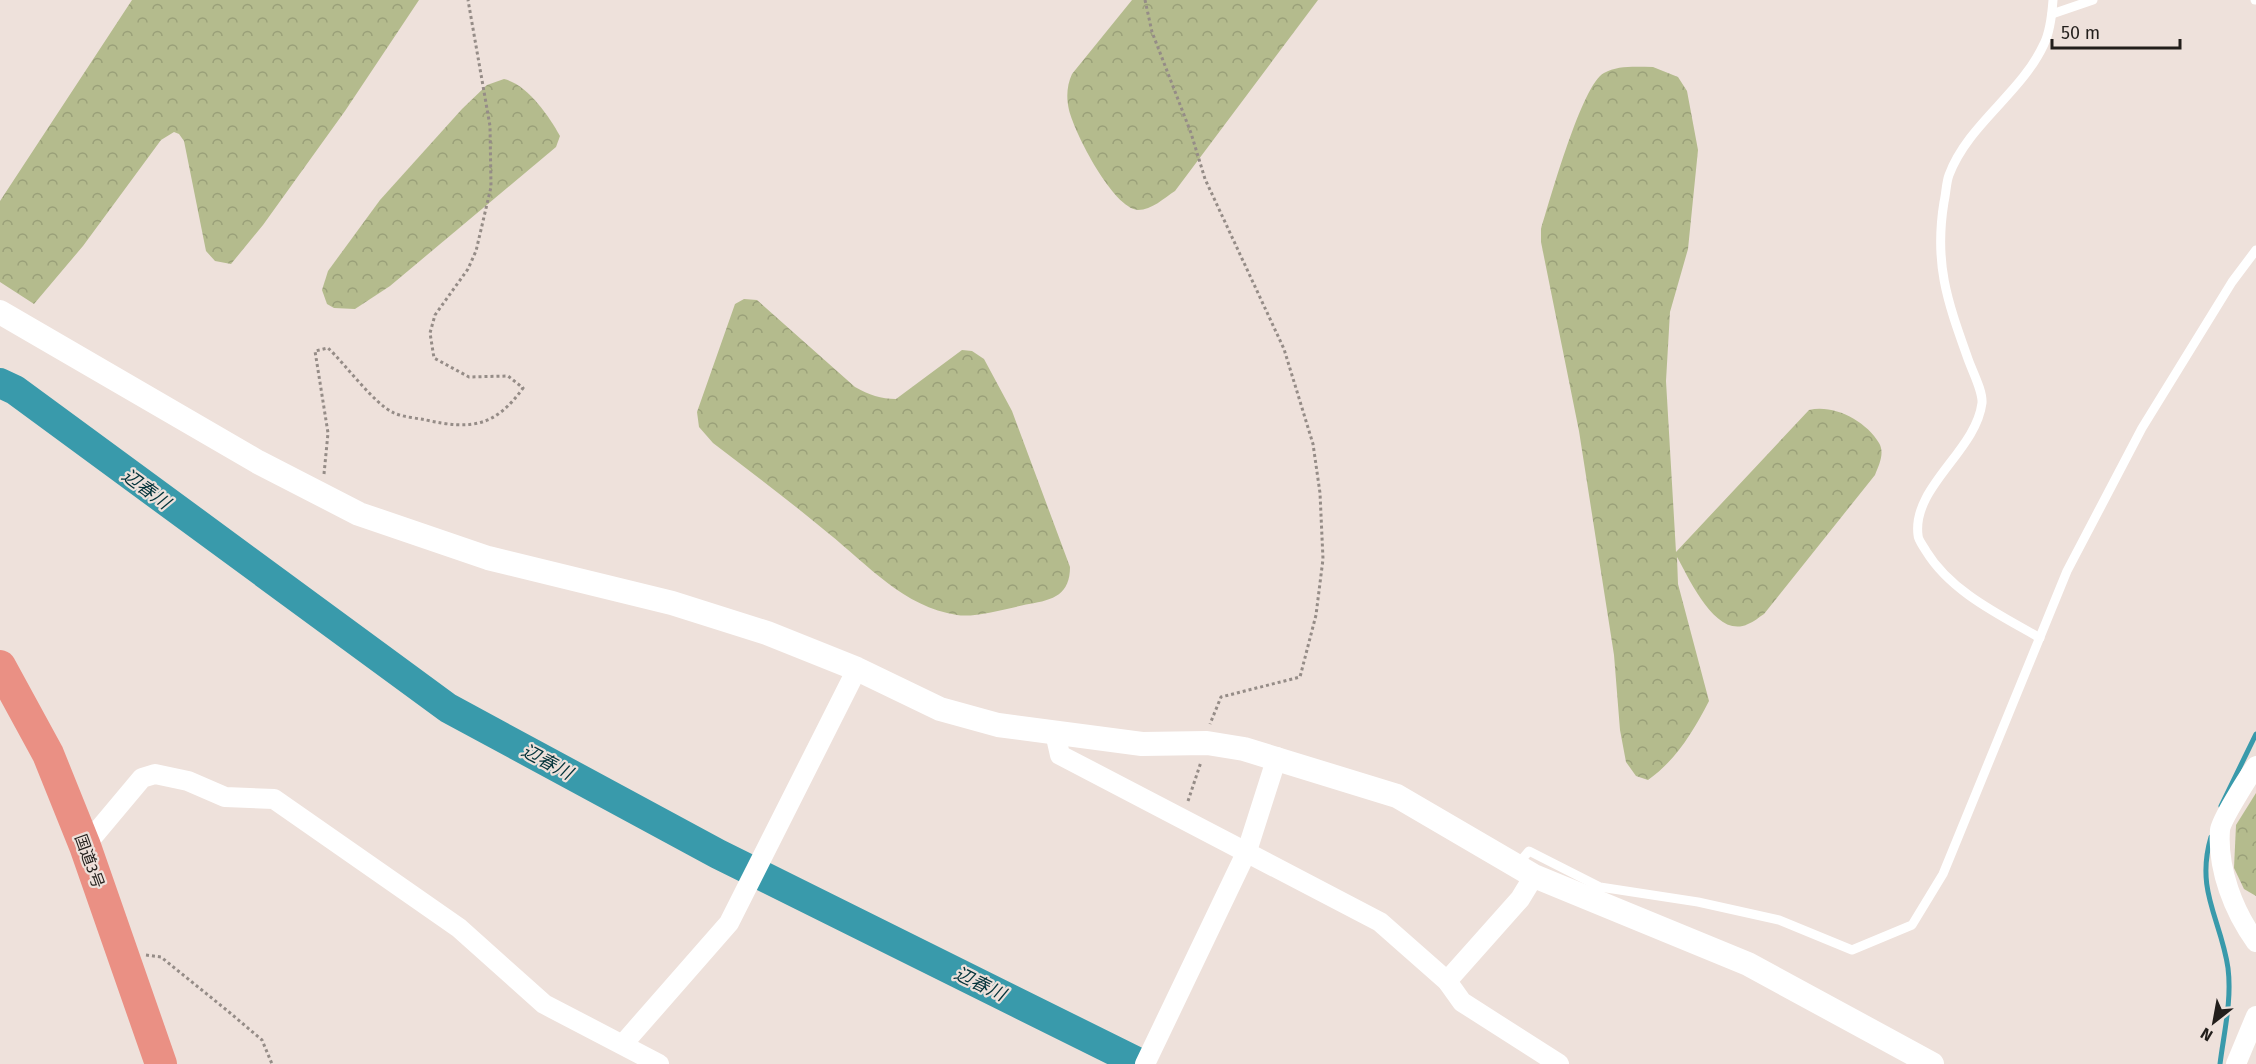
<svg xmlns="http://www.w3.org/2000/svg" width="2256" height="1064" font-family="'Fira Sans','Noto Sans JP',sans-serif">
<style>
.forest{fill:url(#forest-crowns)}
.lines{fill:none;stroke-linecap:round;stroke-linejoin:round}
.stream{stroke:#399aab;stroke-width:5}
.river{stroke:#399aab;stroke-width:30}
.path{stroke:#958c87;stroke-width:3;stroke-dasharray:3 3;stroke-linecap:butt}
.service{stroke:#fff;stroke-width:9}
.minor{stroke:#fff;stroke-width:20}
.tertiary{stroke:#fff;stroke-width:24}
.trunk{stroke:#ea9084;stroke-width:32}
.labels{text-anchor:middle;stroke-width:4.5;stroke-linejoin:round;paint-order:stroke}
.street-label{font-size:16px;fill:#221e1b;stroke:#eee1db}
.water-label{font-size:18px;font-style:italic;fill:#023239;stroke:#eee1db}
</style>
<defs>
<pattern id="forest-crowns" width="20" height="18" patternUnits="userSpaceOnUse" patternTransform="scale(1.5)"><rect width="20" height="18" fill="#b4bb8d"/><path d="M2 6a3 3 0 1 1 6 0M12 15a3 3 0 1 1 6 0" fill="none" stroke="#9aa079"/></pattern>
</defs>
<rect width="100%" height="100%" fill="#eee1db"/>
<g class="forest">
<polygon points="132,0 419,0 345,111 263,225 231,264 215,261 206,251 184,141 179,134 174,132 161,140 83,246 34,304 0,282 0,201"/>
<path d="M1132 0H1318L1175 191C1164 198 1152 210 1138 210 1113 208 1075 134 1069 110 1066 97 1067 85 1072 74Z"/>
<path d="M1653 67 1678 77 1687 91 1698 150 1688 249 1670 312 1666 381 1676 552 1809 410C1834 404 1866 421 1879 443 1885 453 1879 465 1875 475L1764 614C1759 617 1754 622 1748 624 1716 640 1689 578 1677 557L1678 584 1709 701C1693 732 1676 760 1648 780L1636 776 1626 762 1620 730 1614 655 1579 431 1541 242V229C1550 200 1582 84 1604 73 1618 65 1637 67 1653 67Z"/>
<path d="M504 79C527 84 549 116 560 136L556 147 390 286 355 309 334 308 327 304 322 290 328 271 380 200 462 109 487 85Z"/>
<path d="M744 299 757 300 855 387C869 395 881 399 896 399L962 350 972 351 984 359 1012 411 1070 567C1070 594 1054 600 1029 604 1009 608 975 618 957 615 904 607 868 565 828 533 791 502 752 473 713 443L699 427 697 412 735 304Z"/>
<polygon points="2256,793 2256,896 2244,889 2234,868 2236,825"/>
</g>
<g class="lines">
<g class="stream">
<polyline points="2221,806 2256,734"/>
<path d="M2211 837C2195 891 2221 919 2228 968 2232 1000 2224 1032 2220 1064"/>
</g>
<polyline class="river" points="0,383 15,390 448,708 718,854 1141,1064"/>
<g class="path">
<polyline points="1145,0 1152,32 1191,133 1205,179 1284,349 1313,444 1320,493 1323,559 1316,615 1300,677 1221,697 1210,724"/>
<path d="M324 474 328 433 315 351 328 348C347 366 373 403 394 413 403 417 416 418 426 420 471 430 495 427 523 388L508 376 469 377 434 358 430 333 435 315 468 269 476 251 491 187 490 126 468 0"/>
<polyline points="1188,801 1201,762"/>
<polyline points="146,955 161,957 229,1012 262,1040 272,1064"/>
</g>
<g class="service">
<polyline points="2255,0 2256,0"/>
<polyline points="2052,14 2093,0"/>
<path d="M2040 638C2000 615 1951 592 1926 551 1924 547 1918 540 1918 535 1912 487 1976 451 1982 403 1983 390 1971 369 1967 356 1947 300 1934 263 1944 202 1946 194 1946 183 1949 175 1968 124 2021 94 2044 44 2050 32 2052 14 2053 0"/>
<polyline points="1518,864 1529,851 1600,887 1698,902 1779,920 1852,950 1912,925 1943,874 2067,571 2142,428 2232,282 2256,250"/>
</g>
<g class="minor">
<polyline points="1055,733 1060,755 1380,922 1447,981 1462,1002 1559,1064"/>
<path d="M2256 766C2249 776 2221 820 2220 830 2217 869 2234 912 2256 942"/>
<polyline points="85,846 142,778 155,774 188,781 225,797 274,799 459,928 544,1004 659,1064"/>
<polyline points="1447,981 1520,899 1534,876"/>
<polyline points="623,1044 729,923 857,669"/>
<polyline points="1145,1064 1247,851 1277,757"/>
<polyline points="2236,1064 2256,1016"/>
</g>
<polyline class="tertiary" points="0,312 258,462 359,514 488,558 672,603 767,633 857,669 940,709 998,725 1142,744 1207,743 1244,749 1397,796 1534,876 1748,964 1932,1064"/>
<polyline class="trunk" points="0,666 48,754 85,846 161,1064"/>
</g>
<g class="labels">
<g class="street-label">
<text transform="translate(90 861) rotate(70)" y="6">国道3号</text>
</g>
<g class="water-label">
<text transform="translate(146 489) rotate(36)" y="6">辺春川</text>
<text transform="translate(547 762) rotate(28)" y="6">辺春川</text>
<text transform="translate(980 984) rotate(26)" y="6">辺春川</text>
</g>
</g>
<g transform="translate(2214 1022) rotate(211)" stroke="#eee1db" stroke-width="4.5" paint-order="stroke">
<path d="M0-4.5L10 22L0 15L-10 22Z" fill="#221e1b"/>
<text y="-9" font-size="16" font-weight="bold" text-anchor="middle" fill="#221e1b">N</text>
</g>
<path d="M2052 39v9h128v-9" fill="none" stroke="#221e1b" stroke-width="3"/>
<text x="2061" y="39" font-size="18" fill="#221e1b" stroke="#eee1db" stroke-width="4.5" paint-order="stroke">50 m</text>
</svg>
